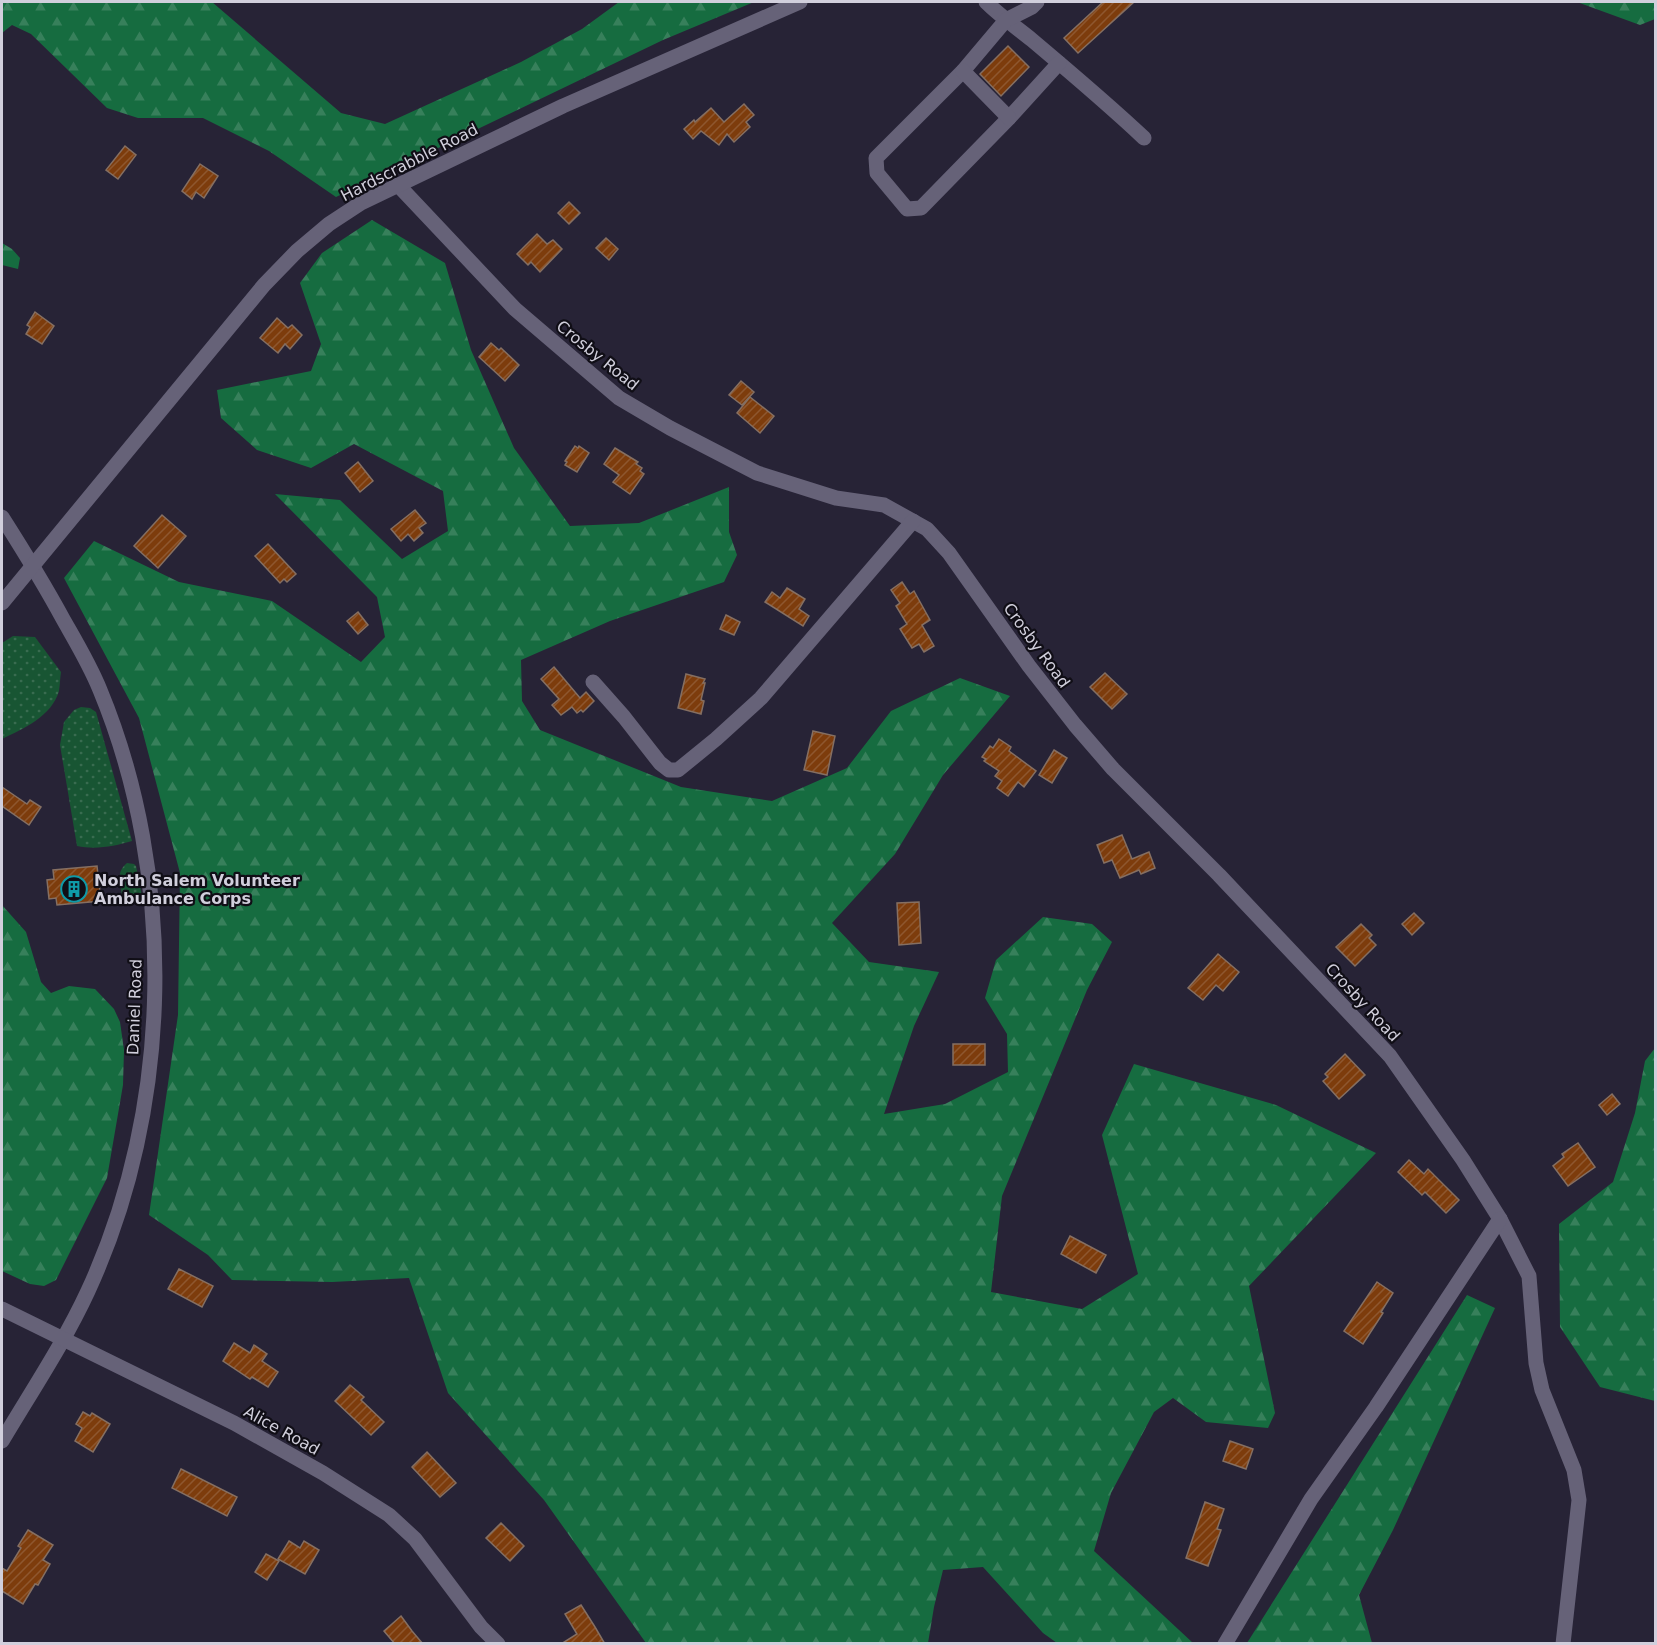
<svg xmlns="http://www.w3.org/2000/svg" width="1657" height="1645" font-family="'DejaVu Sans',sans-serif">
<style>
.grass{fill:url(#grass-dots)}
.forest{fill:url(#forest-firs)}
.building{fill:url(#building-hatch);stroke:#856f62;stroke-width:1.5}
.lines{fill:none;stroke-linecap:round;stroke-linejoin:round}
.minor{stroke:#666278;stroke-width:15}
.labels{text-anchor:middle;stroke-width:4.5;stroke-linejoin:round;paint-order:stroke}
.street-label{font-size:16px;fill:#d1cfdc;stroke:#100e16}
.poi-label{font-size:16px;font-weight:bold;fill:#d1cfdc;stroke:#100e16;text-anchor:start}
</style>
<defs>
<pattern id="grass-dots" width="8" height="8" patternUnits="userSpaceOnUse" patternTransform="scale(1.5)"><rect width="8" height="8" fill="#185533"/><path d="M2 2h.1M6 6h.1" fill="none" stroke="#396c50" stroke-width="1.8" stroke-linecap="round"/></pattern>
<pattern id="forest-firs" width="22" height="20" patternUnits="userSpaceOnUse" patternTransform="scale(1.5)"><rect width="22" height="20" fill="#166c40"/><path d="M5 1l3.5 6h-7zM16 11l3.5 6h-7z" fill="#37805b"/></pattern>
<pattern id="building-hatch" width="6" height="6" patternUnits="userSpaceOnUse" patternTransform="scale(1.5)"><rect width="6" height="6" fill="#7d3c0c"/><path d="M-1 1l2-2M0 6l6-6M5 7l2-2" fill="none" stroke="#8e572f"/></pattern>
</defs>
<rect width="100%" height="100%" fill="#272336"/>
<g class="grass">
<path d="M13 636 35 637 61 672C60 678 60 685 59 691 52 716 23 729 2 739V643Z"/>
<path d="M81 707 90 708 96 712 132 841C115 846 96 850 77 846L60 745 64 722 74 710Z"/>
<path d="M127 863 134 864 136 866 142 896 135 900 129 901 122 895C120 882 116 872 127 863Z"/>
</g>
<g class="forest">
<polygon points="2,2 212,2 341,113 385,124 521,62 582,29 619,2 754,2 663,40 336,197 269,151 203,118 138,118 107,108 31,34 12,25 2,33"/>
<polygon points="1577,2 1655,2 1655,19 1640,25"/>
<polygon points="372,220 445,263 471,350 514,448 570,526 639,523 729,487 729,532 737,555 724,582 610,621 521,660 522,701 540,730 681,787 772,801 847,768 891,711 960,678 1010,696 943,775 895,854 832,923 869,962 939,972 914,1026 884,1114 945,1104 1008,1072 1007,1034 985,998 996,960 1043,917 1092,924 1112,942 1087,990 1002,1196 991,1292 1082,1309 1138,1274 1102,1135 1134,1064 1276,1105 1376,1153 1249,1286 1275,1413 1268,1428 1206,1422 1173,1398 1154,1412 1111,1493 1094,1551 1193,1643 1057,1643 1043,1633 983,1567 943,1570 934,1607 928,1643 646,1643 544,1500 448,1393 409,1278 332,1282 232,1280 208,1255 149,1215 178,1015 180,873 139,718 64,578 94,541 179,582 272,601 361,662 385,637 377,597 275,494 340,500 402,559 448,531 443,491 354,444 311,468 257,450 221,418 217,390 311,371 321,344 300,283 322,253"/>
<polygon points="2,243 12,249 20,258 18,269 2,265"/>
<polygon points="2,905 26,932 41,982 51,993 69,986 95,989 114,1009 120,1022 124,1050 123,1085 107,1178 56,1280 44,1286 30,1284 2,1271"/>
<polygon points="1655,1048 1655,1401 1600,1387 1560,1327 1559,1224 1613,1182 1635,1113 1645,1061"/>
<polygon points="1467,1295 1495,1308 1393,1530 1359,1595 1372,1643 1247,1643"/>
</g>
<g class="building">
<polygon points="1103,2 1134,2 1078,53 1064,38"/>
<polygon points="1008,46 1029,67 1001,96 980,74"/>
<polygon points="744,104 754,115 746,122 750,127 734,142 727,134 719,145 701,131 693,139 684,129 694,120 695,122 711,108 724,122"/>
<polygon points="125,146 136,155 118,179 106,170"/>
<polygon points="200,164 218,176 204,198 196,192 192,199 182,191"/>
<polygon points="569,202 580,213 569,224 558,213"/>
<polygon points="537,234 547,244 553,240 562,249 540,272 531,262 528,265 517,254"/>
<polygon points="606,238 618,249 609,260 596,248"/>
<polygon points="35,312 54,326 42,344 26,334 30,327 27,325"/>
<polygon points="277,318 288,328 292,325 302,335 290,349 285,344 278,353 260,338"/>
<polygon points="491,343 499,350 501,348 519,365 505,381 479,357"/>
<polygon points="741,381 754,392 742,405 729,395"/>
<polygon points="750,397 774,416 760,433 737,413"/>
<polygon points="575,446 578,448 579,446 589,453 577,472 565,465 567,462 565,461"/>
<polygon points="615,448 638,462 636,464 642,468 640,471 644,474 630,494 613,482 619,475 604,464"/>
<polygon points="358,462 373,481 360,492 345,473"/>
<polygon points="415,510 426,523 419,528 423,533 414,541 408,534 401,541 391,529"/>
<polygon points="162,515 186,536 158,568 134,546"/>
<polygon points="268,544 296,574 287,582 284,579 280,583 255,556"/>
<polygon points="902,582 910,594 914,591 930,620 922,625 934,646 924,652 919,644 912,648 900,629 907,624 896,606 900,603 891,590"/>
<polygon points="787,588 805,599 799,609 809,616 803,626 765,602 772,592 780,598"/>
<polygon points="358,612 368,625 358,634 347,621"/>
<polygon points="726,615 740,622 734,635 720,629"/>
<polygon points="554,667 580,698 586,692 594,701 583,712 581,710 577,713 572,707 561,715 552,705 559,699 541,679"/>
<polygon points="1105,673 1127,694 1112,709 1090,687"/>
<polygon points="686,674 705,679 703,683 705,683 701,700 704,701 701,714 678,708"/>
<polygon points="813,731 835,736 827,775 804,770"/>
<polygon points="999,739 1011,747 1009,751 1036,771 1024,787 1018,782 1008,796 997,788 1002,781 995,776 999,771 984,761 986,759 982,757 990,746 993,748"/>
<polygon points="1054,750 1067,758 1052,783 1039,775"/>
<polygon points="2,787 27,804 30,800 41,807 29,825 2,806"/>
<polygon points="1122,835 1132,859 1149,852 1155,868 1141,874 1139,870 1120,878 1112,860 1104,863 1097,845"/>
<polygon points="97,866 101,901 57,905 56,898 49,899 47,880 54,879 53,870"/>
<polygon points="919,902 921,943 899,945 897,903"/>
<polygon points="1414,913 1424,923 1412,935 1402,924"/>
<polygon points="1361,924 1372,935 1369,938 1376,945 1355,966 1336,947"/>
<polygon points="1218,954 1239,972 1223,991 1216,985 1203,1000 1188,988"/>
<rect x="953" y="1044" width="32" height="21"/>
<polygon points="1345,1054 1365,1075 1339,1099 1323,1081 1328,1077 1325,1074"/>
<polygon points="1612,1094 1620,1104 1607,1115 1599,1105"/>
<polygon points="1578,1143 1595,1167 1568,1186 1553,1166 1564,1157 1562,1154"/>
<polygon points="1409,1160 1424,1174 1428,1169 1459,1200 1446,1213 1425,1192 1422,1195 1398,1172"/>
<polygon points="1070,1236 1106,1255 1096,1273 1061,1254"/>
<polygon points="179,1269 213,1286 202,1307 168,1289"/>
<polygon points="1377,1282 1393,1293 1381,1312 1383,1313 1363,1344 1344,1331"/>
<polygon points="234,1343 250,1353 254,1345 267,1354 262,1361 278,1372 268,1387 252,1377 250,1379 223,1361"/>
<polygon points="350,1385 364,1397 361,1400 384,1422 371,1435 335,1401"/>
<polygon points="83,1412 90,1416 92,1413 110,1424 93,1452 75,1441 82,1428 76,1424"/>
<polygon points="1230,1441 1253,1449 1246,1469 1223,1461"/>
<polygon points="427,1452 456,1483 440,1497 412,1467"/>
<polygon points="181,1469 237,1497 227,1516 172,1488"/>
<polygon points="1205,1502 1224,1509 1217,1529 1221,1530 1208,1566 1186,1558"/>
<polygon points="501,1523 524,1546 510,1561 486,1538"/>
<polygon points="28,1530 53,1545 43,1560 50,1564 38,1585 35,1584 23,1604 2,1591 2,1568 7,1571 21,1548 18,1546"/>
<polygon points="289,1541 300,1548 304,1541 319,1550 305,1574 278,1559"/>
<polygon points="266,1554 279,1561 267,1580 255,1572"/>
<polygon points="581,1605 595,1627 605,1644 561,1644 577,1634 565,1614"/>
<polygon points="401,1616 412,1631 423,1644 395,1644 384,1631"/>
</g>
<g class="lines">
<g class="minor">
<path d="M986 2C1000 16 1016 27 1032 40 1070 72 1108 104 1144 138"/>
<polyline points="1037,2 1032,7 1006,20 963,71 876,158 877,173 907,209 921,208 1009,118 1059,63"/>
<polyline points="963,71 1009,118"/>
<polyline points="398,185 515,309 619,398 670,428 757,473 836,498 884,505 927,529 949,553 1029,666 1075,725 1113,769 1219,875 1390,1056 1463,1160 1500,1219 1529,1276 1536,1363 1542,1390 1574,1470 1579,1500 1563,1644"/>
<path d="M2 517C23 550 44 584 63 619 76 642 90 665 100 690 177 876 173 1107 88 1291 64 1343 31 1392 2 1441"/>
<polyline points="2,603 264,285 297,251 329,224 361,203 563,106 800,2"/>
<polyline points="593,682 624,717 660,763 669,770 678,770 716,739 761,698 913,521"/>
<polyline points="2,1309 234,1423 323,1473 389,1515 415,1539 481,1627 498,1644"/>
<polyline points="1225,1644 1311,1499 1376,1407 1500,1219"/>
</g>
</g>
<defs>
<g id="building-ring" transform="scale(1.35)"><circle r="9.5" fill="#100e16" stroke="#0f9aa8" stroke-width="1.5"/><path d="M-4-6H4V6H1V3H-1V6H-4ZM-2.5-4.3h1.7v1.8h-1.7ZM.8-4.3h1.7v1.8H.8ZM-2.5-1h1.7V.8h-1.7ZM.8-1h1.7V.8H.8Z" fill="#0f9aa8"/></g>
</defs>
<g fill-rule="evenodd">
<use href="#building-ring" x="74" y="889"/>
</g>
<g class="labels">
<g class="street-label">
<text transform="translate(409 162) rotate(-27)" y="6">Hardscrabble Road</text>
<text transform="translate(598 355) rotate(39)" y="6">Crosby Road</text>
<text transform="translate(1037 645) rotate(54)" y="6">Crosby Road</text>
<text transform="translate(1363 1002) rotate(47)" y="6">Crosby Road</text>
<text transform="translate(134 1007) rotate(-88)" y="6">Daniel Road</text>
<text transform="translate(282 1430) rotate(29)" y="6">Alice Road</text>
</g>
<g class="poi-label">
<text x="94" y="886">North Salem Volunteer<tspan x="94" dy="18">Ambulance Corps</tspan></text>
</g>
</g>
<rect width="1657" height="1645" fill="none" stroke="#d1cfdc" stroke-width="6"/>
</svg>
